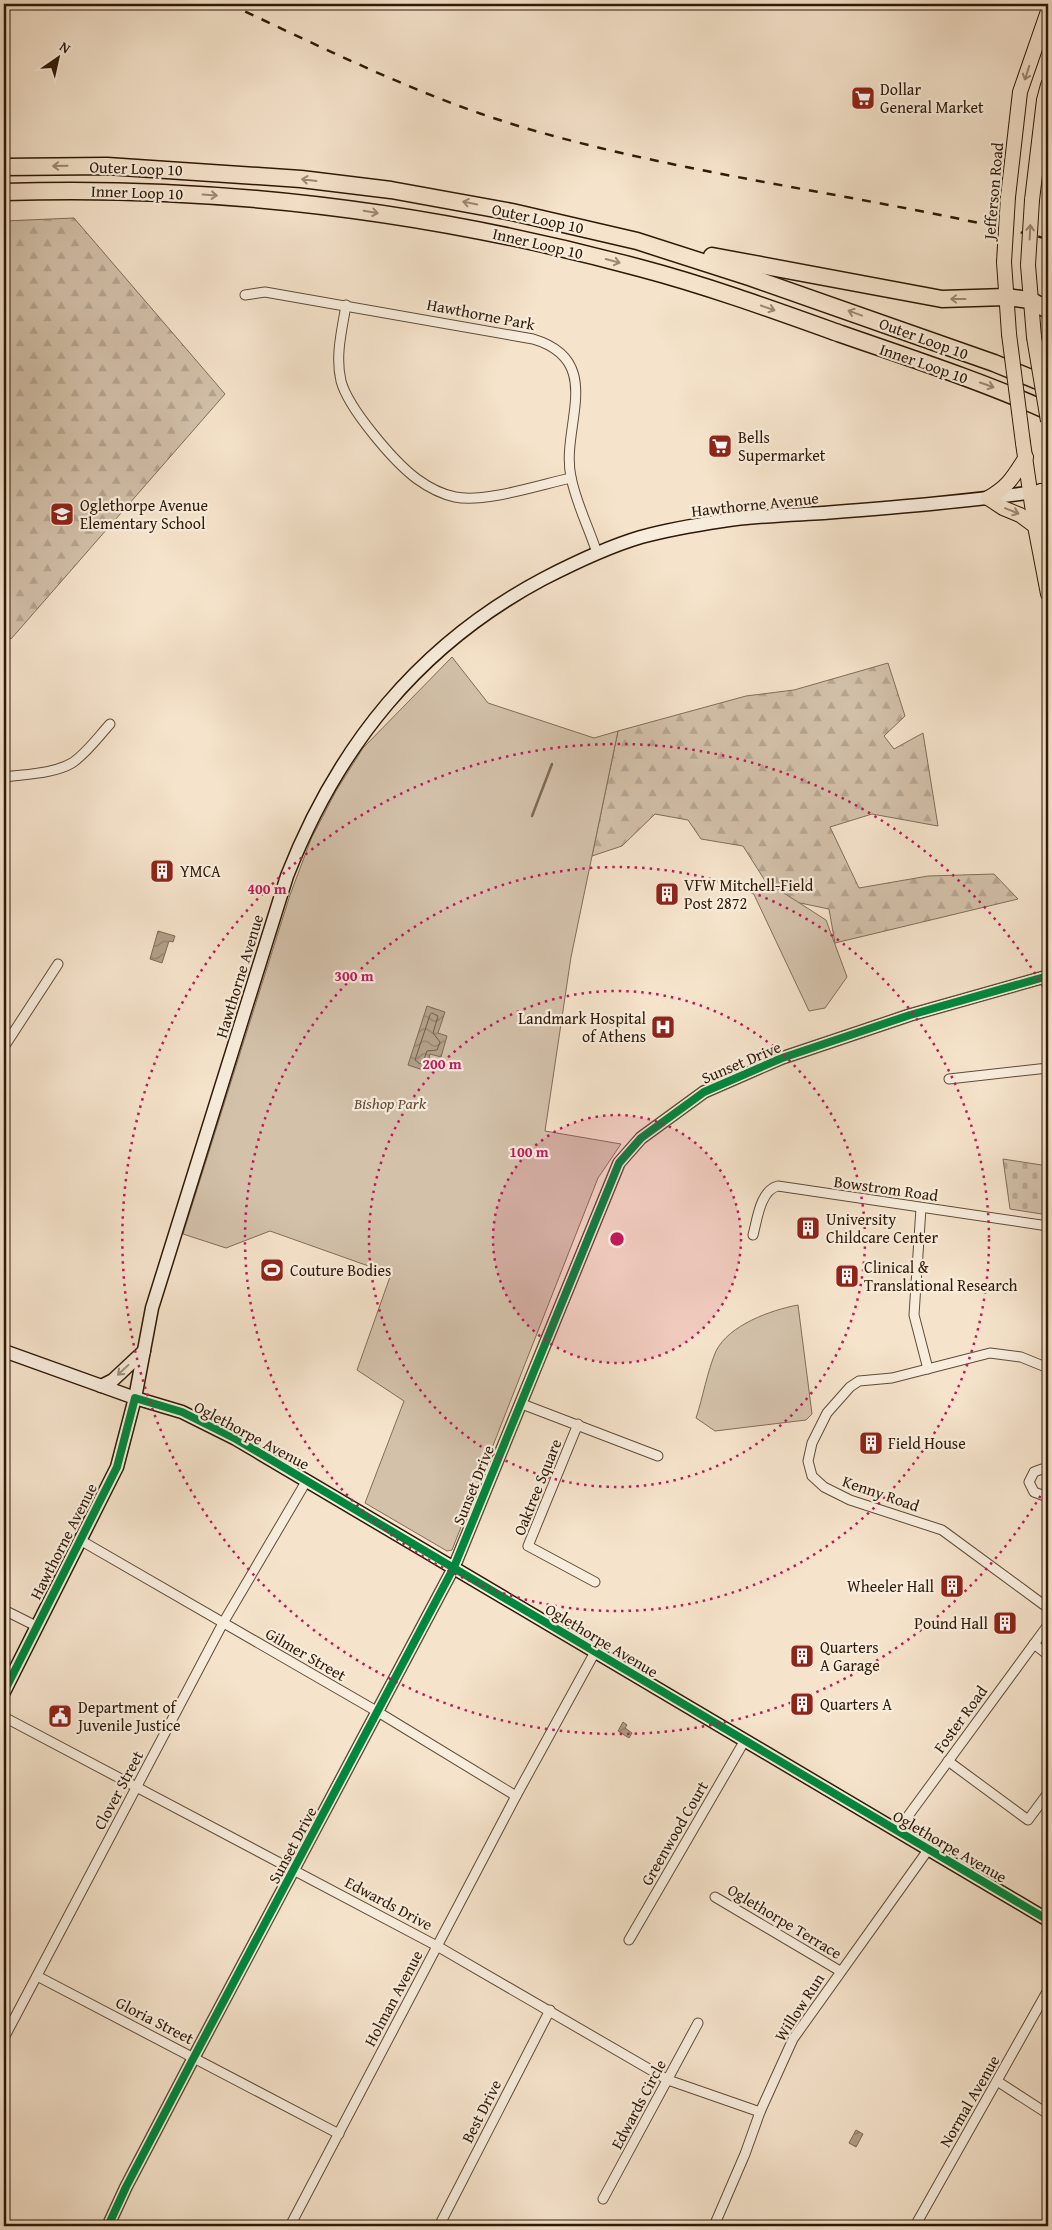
<svg xmlns="http://www.w3.org/2000/svg" width="1052" height="2230" font-family="'Gentium Book Plus',serif">
<style>
.forest{fill:url(#forest-firs);stroke:#816d58}
.cemetery{fill:url(#cemetery-stones);stroke:#816d58}
.park{fill:#d3c1aa;stroke:#816d58}
.water{fill:url(#water-waves);stroke:#7e6954}
.lines{fill:none;stroke-linecap:round;stroke-linejoin:round}
.shore{stroke:#705c47;stroke-width:1}
.stream{stroke:#7e6954;stroke-width:2.5}
.minor-casing{stroke:#604c37;stroke-width:11}
.tertiary-casing{stroke:#604c37;stroke-width:14}
.secondary-casing{stroke:#2f1906;stroke-width:15}
.trunk-casing{stroke:#2f1906;stroke-width:16}
.motorway-casing{stroke:#2f1906;stroke-width:19}
.minor{stroke:#f8eddd;stroke-width:9}
.tertiary{stroke:#f8eddd;stroke-width:11}
.secondary{stroke:#f8eddd;stroke-width:12}
.trunk{stroke:#f5e3cb;stroke-width:14}
.motorway{stroke:#f5e3cb;stroke-width:16}
.rail{stroke:#2f1906;stroke-width:2.5;stroke-dasharray:9 9;stroke-linecap:butt}
.trunk-bridge-casing{stroke:#2f1906;stroke-width:16;stroke-linecap:butt}
.trunk-bridge{stroke:#f5e3cb;stroke-width:14}
.cycleway-casing{stroke:#f8eddd;stroke-width:11}
.cycleway{stroke:#00873e;stroke-width:8}
.oneway{stroke:#9c8872}
.oneway2{stroke:#9e8e7c}
.ring{fill:none;stroke:#c2185b;stroke-width:2.5;stroke-dasharray:2.5 5}
.labels{text-anchor:middle;stroke-width:4.5;stroke-linejoin:round;paint-order:stroke}
.poi-label{font-size:16px;fill:#2f1906;stroke:#f8eddd;text-anchor:start}
.street-label{font-size:16px;fill:#2f1906;stroke:#f8eddd}
.park-label{font-size:16px;font-style:italic;fill:#604b37;stroke:#f8eddd}
.centre{fill:#c2185b;stroke:#f8eddd;stroke-width:2.5}
.ring-label{font-size:15px;text-anchor:middle;font-weight:bold;fill:#c2185b;stroke:#f8eddd;stroke-width:4.5;stroke-linejoin:round;paint-order:stroke}
</style>
<defs>
<pattern id="forest-firs" width="22" height="20" patternUnits="userSpaceOnUse" patternTransform="scale(1.25)"><rect width="22" height="20" fill="#d3c1aa"/><path d="M5 1l3.5 6h-7zM16 11l3.5 6h-7z" fill="#b5a591"/></pattern>
<pattern id="cemetery-stones" width="16" height="16" patternUnits="userSpaceOnUse" patternTransform="scale(1.25)"><rect width="16" height="16" fill="#d3c1aa"/><path d="M2 7V4a2 2 0 0 1 4 0v3zM10 15v-3a2 2 0 0 1 4 0v3z" fill="#b5a591"/></pattern>
<pattern id="water-waves" width="16" height="10" patternUnits="userSpaceOnUse" patternTransform="scale(1.25)"><rect width="16" height="10" fill="#b29e88"/><path d="M0 5q4-4 8 0t8 0" fill="none" stroke="#91806d"/></pattern>
</defs>
<rect width="100%" height="100%" fill="#f5e3cb"/>
<filter id="stains"><feTurbulence type="fractalNoise" baseFrequency=".004" numOctaves="4"/><feColorMatrix values="0 0 0 0 .2 0 0 0 0 .09 0 0 0 0 .02 0 0 0 .5 -.17"/></filter>
<radialGradient id="worn" r=".72"><stop offset=".6" stop-color="#630" stop-opacity="0"/><stop offset="1" stop-color="#630" stop-opacity=".3"/></radialGradient>
<g class="forest">
<polygon points="74,218 225,394 11,639 4,633 4,221"/>
<polygon points="888,663 905,716 884,736 894,749 923,733 938,826 872,814 830,827 859,888 928,876 994,874 1018,899 835,943 829,909 776,898 743,846 701,839 688,820 655,814 622,846 592,856 618,731 746,696 794,690"/>
</g>
<polygon class="cemetery" points="1003,1159 1048,1166 1048,1215 1010,1209"/>
<g class="park">
<polygon points="452,657 488,703 594,738 618,731 571,957 545,1131 621,1144 598,1178 452,1550 447,1551 365,1503 404,1401 357,1370 391,1274 270,1231 226,1248 183,1234 290,895 311,839 336,791 363,748"/>
<polygon points="749,884 776,888 826,920 847,977 825,1008 809,1011"/>
<path d="M798 1305 812 1414 806 1420 715 1431 696 1418C703 1397 707 1372 716 1351 729 1325 771 1310 798 1305Z"/>
</g>
<g class="water">
<polygon points="158,931 175,936 173,942 169,941 162,963 150,959"/>
<polygon points="427,1006 445,1012 438,1033 447,1036 441,1057 430,1054 426,1071 408,1065"/>
<polygon points="623,1722 627,1725 625,1728 632,1733 629,1738 618,1731"/>
<polygon points="856,2130 863,2134 856,2147 849,2143"/>
</g>
<g class="lines">
<polygon class="shore" points="432,1013 438,1016 433,1033 440,1042 437,1050 427,1051 423,1062 420,1064 415,1060 430,1015"/>
<polyline class="stream" points="532,816 552,764"/>
<g class="minor-casing">
<g id="minor">
<path d="M245 295 265 292 533 339C607 361 560 427 571 477 576 503 589 528 597 553"/>
<path d="M346 305C342 330 335 356 341 381 348 408 394 462 417 479 428 487 441 494 455 497 485 503 539 485 571 478"/>
<path d="M4 777C25 774 53 774 72 763 87 753 98 737 110 724"/>
<polyline points="4,1047 58,964"/>
<polyline points="949,1079 1048,1068"/>
<polyline points="921,1208 914,1315 928,1369"/>
<path d="M753 1235C757 1221 760 1190 778 1186L1048 1226"/>
<polyline points="1048,1368 1021,1357 990,1353 892,1378 859,1381 850,1387 827,1413 812,1443 808,1461 812,1476 824,1487 850,1500 942,1530 1048,1608"/>
<polyline points="522,1404 658,1456"/>
<polyline points="578,1424 528,1546 595,1582"/>
<polyline points="1048,1471 1042,1469 1034,1472 1029,1482 1034,1492 1042,1495 1048,1493"/>
<polyline points="80,1540 378,1712 516,1796"/>
<polyline points="4,1610 36,1626"/>
<polyline points="1034,1644 1048,1655"/>
<polyline points="4,1717 437,1946 668,2080 760,2112"/>
<polyline points="948,1761 1028,1820 1048,1793"/>
<polyline points="897,1831 1048,1625"/>
<polyline points="715,1897 840,1971"/>
<polyline points="629,1940 745,1740"/>
<polyline points="37,1976 339,2134"/>
<polyline points="4,2038 223,1623 307,1480"/>
<polyline points="997,2081 1048,2114"/>
<polyline points="603,2199 698,2023"/>
<polyline points="290,2226 516,1796 595,1652"/>
<polyline points="439,2226 550,2010"/>
<polyline points="714,2226 745,2154 760,2112 793,2039 928,1850"/>
<polyline points="915,2226 1048,1990"/>
</g>
</g>
<g class="tertiary-casing">
<polyline id="tertiary" points="108,2226 126,2187 194,2057 454,1567 619,1163 641,1138 704,1092 782,1058 910,1015 1048,976"/>
</g>
<g class="secondary-casing">
<g id="secondary">
<polyline points="4,1351 135,1398 182,1412 236,1439 1048,1920"/>
<polyline points="101,1386 113,1380 144,1351"/>
<path d="M4 1692 117 1467 135 1398 152 1308 287 876C338 746 419 645 543 579 574 563 607 547 641 537 667 530 695 525 722 521 755 516 790 515 823 513 898 507 974 501 1048 490"/>
</g>
</g>
<g class="trunk-casing">
<g id="trunk">
<polyline points="1008,197 1020,92 1048,11"/>
<polyline points="1032,200 1044,100 1048,85"/>
<polyline points="1004,262 1009,334"/>
<polyline points="1028,265 1034,337"/>
<polyline points="1023,443 1035,526 1048,594"/>
<polyline points="1041,491 1048,532"/>
<path d="M988 498C1009 486 1013 477 1026 457"/>
<polyline points="988,498 1003,508 1020,515 1035,526"/>
</g>
</g>
<g class="motorway-casing">
<g id="motorway">
<polyline points="4,167 107,166 301,179 391,190 512,212 637,241 752,278 994,363 1048,385"/>
<path d="M4 192C219 185 433 212 640 268 708 286 774 310 841 334 910 358 981 381 1048 411"/>
<polyline points="712,256 942,299 1006,297 1030,300 1048,310"/>
</g>
</g>
<use href="#minor" class="minor"/>
<use href="#tertiary" class="tertiary"/>
<use href="#secondary" class="secondary"/>
<use href="#trunk" class="trunk"/>
<use href="#motorway" class="motorway"/>
<path class="rail" d="M229 4C330 51 431 102 539 132 706 179 880 197 1048 239"/>
<g class="trunk-bridge-casing">
<g id="trunk-bridge">
<polyline points="1004,262 1008,197"/>
<polyline points="1028,265 1032,200"/>
<polyline points="1009,334 1023,443"/>
<polyline points="1034,337 1048,421"/>
</g>
</g>
<use href="#trunk-bridge" class="trunk-bridge"/>
<g class="cycleway-casing">
<g id="cycleway">
<polyline points="4,1692 117,1467 135,1398 182,1412 236,1439 1048,1920"/>
<polyline points="108,2226 126,2187 194,2057 454,1567 619,1163 641,1138 704,1092 782,1058 910,1015 1048,976"/>
</g>
</g>
<use href="#cycleway" class="cycleway"/>
</g>
<defs><path id="oneway-shaft" d="M-6 0H5M1.5-3L5.5 0L1.5 3" fill="none" stroke-width="1.6" stroke-linecap="round" stroke-linejoin="round" transform="scale(1.25)"/></defs>
<g class="oneway">
<use href="#oneway-shaft" transform="translate(1027 73) rotate(108)"/>
<use href="#oneway-shaft" transform="translate(60 166) rotate(179)"/>
<use href="#oneway-shaft" transform="translate(309 180) rotate(-173)"/>
<use href="#oneway-shaft" transform="translate(210 195) rotate(4)"/>
<use href="#oneway-shaft" transform="translate(470 203) rotate(-169)"/>
<use href="#oneway-shaft" transform="translate(371 212) rotate(9)"/>
<use href="#oneway-shaft" transform="translate(1030 232) rotate(-87)"/>
<use href="#oneway-shaft" transform="translate(613 261) rotate(15)"/>
<use href="#oneway-shaft" transform="translate(958 299) rotate(180)"/>
<use href="#oneway-shaft" transform="translate(768 308) rotate(19)"/>
<use href="#oneway-shaft" transform="translate(855 313) rotate(-160)"/>
<use href="#oneway-shaft" transform="translate(987 385) rotate(19)"/>
<use href="#oneway-shaft" transform="translate(1012 511) rotate(22)"/>
</g>
<use class="oneway2" href="#oneway-shaft" transform="translate(123 1370) rotate(137)"/>
<circle cx="617" cy="1239" r="124" fill="#c2185b" fill-opacity=".12"/>
<g class="ring">
<circle cx="617" cy="1239" r="124"/>
<circle cx="617" cy="1239" r="248"/>
<circle cx="617" cy="1239" r="372"/>
<path d="M1048 1483A495 495 0 1 1 1048 995"/>
</g>
<defs>
<g id="supermarket-square" transform="scale(1.25)"><rect x="-9" y="-9" width="18" height="18" rx="4" fill="#8f2418" stroke="#f8eddd"/><path d="M-6-5.5h2.5l.6 2H6L4.5 2H-2.5L-4.4-4H-6ZM-1.5 3.2a1.3 1.3 0 1 0 .1 0ZM3 3.2a1.3 1.3 0 1 0 .1 0Z" fill="#fff"/></g>
<g id="school-square" transform="scale(1.25)"><rect x="-9" y="-9" width="18" height="18" rx="4" fill="#8f2418" stroke="#f8eddd"/><path d="M0-5L7-2L0 1L-7-2ZM-4 1L0 2.5L4 1V4Q0 6-4 4Z" fill="#fff"/></g>
<g id="building-square" transform="scale(1.25)"><rect x="-9" y="-9" width="18" height="18" rx="4" fill="#8f2418" stroke="#f8eddd"/><path d="M-4-6H4V6H1V3H-1V6H-4ZM-2.5-4.3h1.7v1.8h-1.7ZM.8-4.3h1.7v1.8H.8ZM-2.5-1h1.7V.8h-1.7ZM.8-1h1.7V.8H.8Z" fill="#fff"/></g>
<g id="hospital-square" transform="scale(1.25)"><rect x="-9" y="-9" width="18" height="18" rx="4" fill="#8f2418" stroke="#f8eddd"/><path d="M-5-5h3v3.5h4V-5h3V5h-3V1.5h-4V5h-3Z" fill="#fff"/></g>
<g id="stadium-square" transform="scale(1.25)"><rect x="-9" y="-9" width="18" height="18" rx="4" fill="#8f2418" stroke="#f8eddd"/><path d="M0-5a6.5 5 0 1 0 0 10a6.5 5 0 1 0 0-10ZM-3.5-1.8h7v3.6h-7Z" fill="#fff"/></g>
<g id="civic-square" transform="scale(1.25)"><rect x="-9" y="-9" width="18" height="18" rx="4" fill="#8f2418" stroke="#f8eddd"/><path d="M-.6-6.5H3V-4.5H.6V-3L4-1V1h2V6H-6V1h2V-1L-.6-3ZM-1.2 2.5V6h2.4V2.5Z" fill="#fff"/></g>
</defs>
<g fill-rule="evenodd">
<use href="#supermarket-square" x="863" y="98"/>
<use href="#supermarket-square" x="720" y="446"/>
<use href="#school-square" x="62" y="514"/>
<use href="#building-square" x="162" y="871"/>
<use href="#building-square" x="667" y="894"/>
<use href="#hospital-square" x="663" y="1027"/>
<use href="#building-square" x="808" y="1228"/>
<use href="#stadium-square" x="272" y="1270"/>
<use href="#building-square" x="847" y="1276"/>
<use href="#building-square" x="871" y="1443"/>
<use href="#building-square" x="952" y="1586"/>
<use href="#building-square" x="1005" y="1623"/>
<use href="#building-square" x="802" y="1656"/>
<use href="#building-square" x="802" y="1704"/>
<use href="#civic-square" x="60" y="1716"/>
</g>
<g class="labels">
<g class="poi-label">
<text x="880" y="95">Dollar<tspan x="880" dy="18">General Market</tspan></text>
<text x="738" y="443">Bells<tspan x="738" dy="18">Supermarket</tspan></text>
<text x="80" y="511">Oglethorpe Avenue<tspan x="80" dy="18">Elementary School</tspan></text>
<text x="180" y="877">YMCA</text>
<text x="684" y="891">VFW Mitchell-Field<tspan x="684" dy="18">Post 2872</tspan></text>
<text x="646" y="1024" text-anchor="end">Landmark Hospital<tspan x="646" dy="18">of Athens</tspan></text>
<text x="826" y="1225">University<tspan x="826" dy="18">Childcare Center</tspan></text>
<text x="864" y="1273">Clinical &amp;<tspan x="864" dy="18">Translational Research</tspan></text>
<text x="290" y="1276">Couture Bodies</text>
<text x="888" y="1449">Field House</text>
<text x="934" y="1592" text-anchor="end">Wheeler Hall</text>
<text x="988" y="1629" text-anchor="end">Pound Hall</text>
<text x="820" y="1653">Quarters<tspan x="820" dy="18">A Garage</tspan></text>
<text x="820" y="1710">Quarters A</text>
<text x="78" y="1713">Department of<tspan x="78" dy="18">Juvenile Justice</tspan></text>
</g>
<g class="street-label">
<text transform="translate(136 168) rotate(2)" y="6">Outer Loop 10</text>
<text transform="translate(993 191) rotate(-85)" y="6">Jefferson Road</text>
<text transform="translate(137 192) rotate(2)" y="6">Inner Loop 10</text>
<text transform="translate(538 218) rotate(12)" y="6">Outer Loop 10</text>
<text transform="translate(538 243) rotate(13)" y="6">Inner Loop 10</text>
<text transform="translate(481 314) rotate(11)" y="6">Hawthorne Park</text>
<text transform="translate(924 338) rotate(20)" y="6">Outer Loop 10</text>
<text transform="translate(924 363) rotate(19)" y="6">Inner Loop 10</text>
<text transform="translate(755 504) rotate(-6)" y="6">Hawthorne Avenue</text>
<text transform="translate(239 976) rotate(-73)" y="6">Hawthorne Avenue</text>
<text transform="translate(741 1062) rotate(-23)" y="6">Sunset Drive</text>
<text transform="translate(886 1188) rotate(8)" y="6">Bowstrom Road</text>
<text transform="translate(252 1435) rotate(28)" y="6">Oglethorpe Avenue</text>
<text transform="translate(473 1485) rotate(-68)" y="6">Sunset Drive</text>
<text transform="translate(537 1487) rotate(-68)" y="6">Oaktree Square</text>
<text transform="translate(881 1493) rotate(19)" y="6">Kenny Road</text>
<text transform="translate(63 1541) rotate(-63)" y="6">Hawthorne Avenue</text>
<text transform="translate(602 1640) rotate(31)" y="6">Oglethorpe Avenue</text>
<text transform="translate(306 1654) rotate(30)" y="6">Gilmer Street</text>
<text transform="translate(960 1719) rotate(-54)" y="6">Foster Road</text>
<text transform="translate(118 1790) rotate(-62)" y="6">Clover Street</text>
<text transform="translate(674 1833) rotate(-60)" y="6">Greenwood Court</text>
<text transform="translate(292 1845) rotate(-62)" y="6">Sunset Drive</text>
<text transform="translate(950 1846) rotate(30)" y="6">Oglethorpe Avenue</text>
<text transform="translate(389 1903) rotate(28)" y="6">Edwards Drive</text>
<text transform="translate(785 1921) rotate(31)" y="6">Oglethorpe Terrace</text>
<text transform="translate(393 1998) rotate(-62)" y="6">Holman Avenue</text>
<text transform="translate(799 2007) rotate(-57)" y="6">Willow Run</text>
<text transform="translate(155 2020) rotate(27)" y="6">Gloria Street</text>
<text transform="translate(969 2101) rotate(-60)" y="6">Normal Avenue</text>
<text transform="translate(638 2104) rotate(-62)" y="6">Edwards Circle</text>
<text transform="translate(481 2111) rotate(-63)" y="6">Best Drive</text>
</g>
<g class="park-label">
<text x="390" y="1109">Bishop Park</text>
</g>
</g>
<circle cx="617" cy="1239" r="8" class="centre"/>
<g class="ring-label">
<text x="267" y="894">400 m</text>
<text x="354" y="981">300 m</text>
<text x="442" y="1069">200 m</text>
<text x="529" y="1157">100 m</text>
</g>
<rect width="1052" height="2230" fill="none" stroke="#f5e3cb" stroke-width="20"/>
<rect x="5" y="5" width="1042" height="2220" fill="none" stroke="#2f1906" stroke-width="2.5"/>
<rect x="10" y="10" width="1032" height="2210" fill="none" stroke="#2f1906"/>
<g transform="translate(58 58) rotate(34)" stroke="#f8eddd" stroke-width="4" paint-order="stroke">
<path d="M0-4L9 19L0 12L-9 19Z" fill="#2f1906"/>
<text y="-8" font-size="14" font-weight="bold" text-anchor="middle" fill="#2f1906">N</text>
</g>
<rect width="100%" height="100%" filter="url(#stains)"/>
<rect width="100%" height="100%" fill="url(#worn)"/>
</svg>
